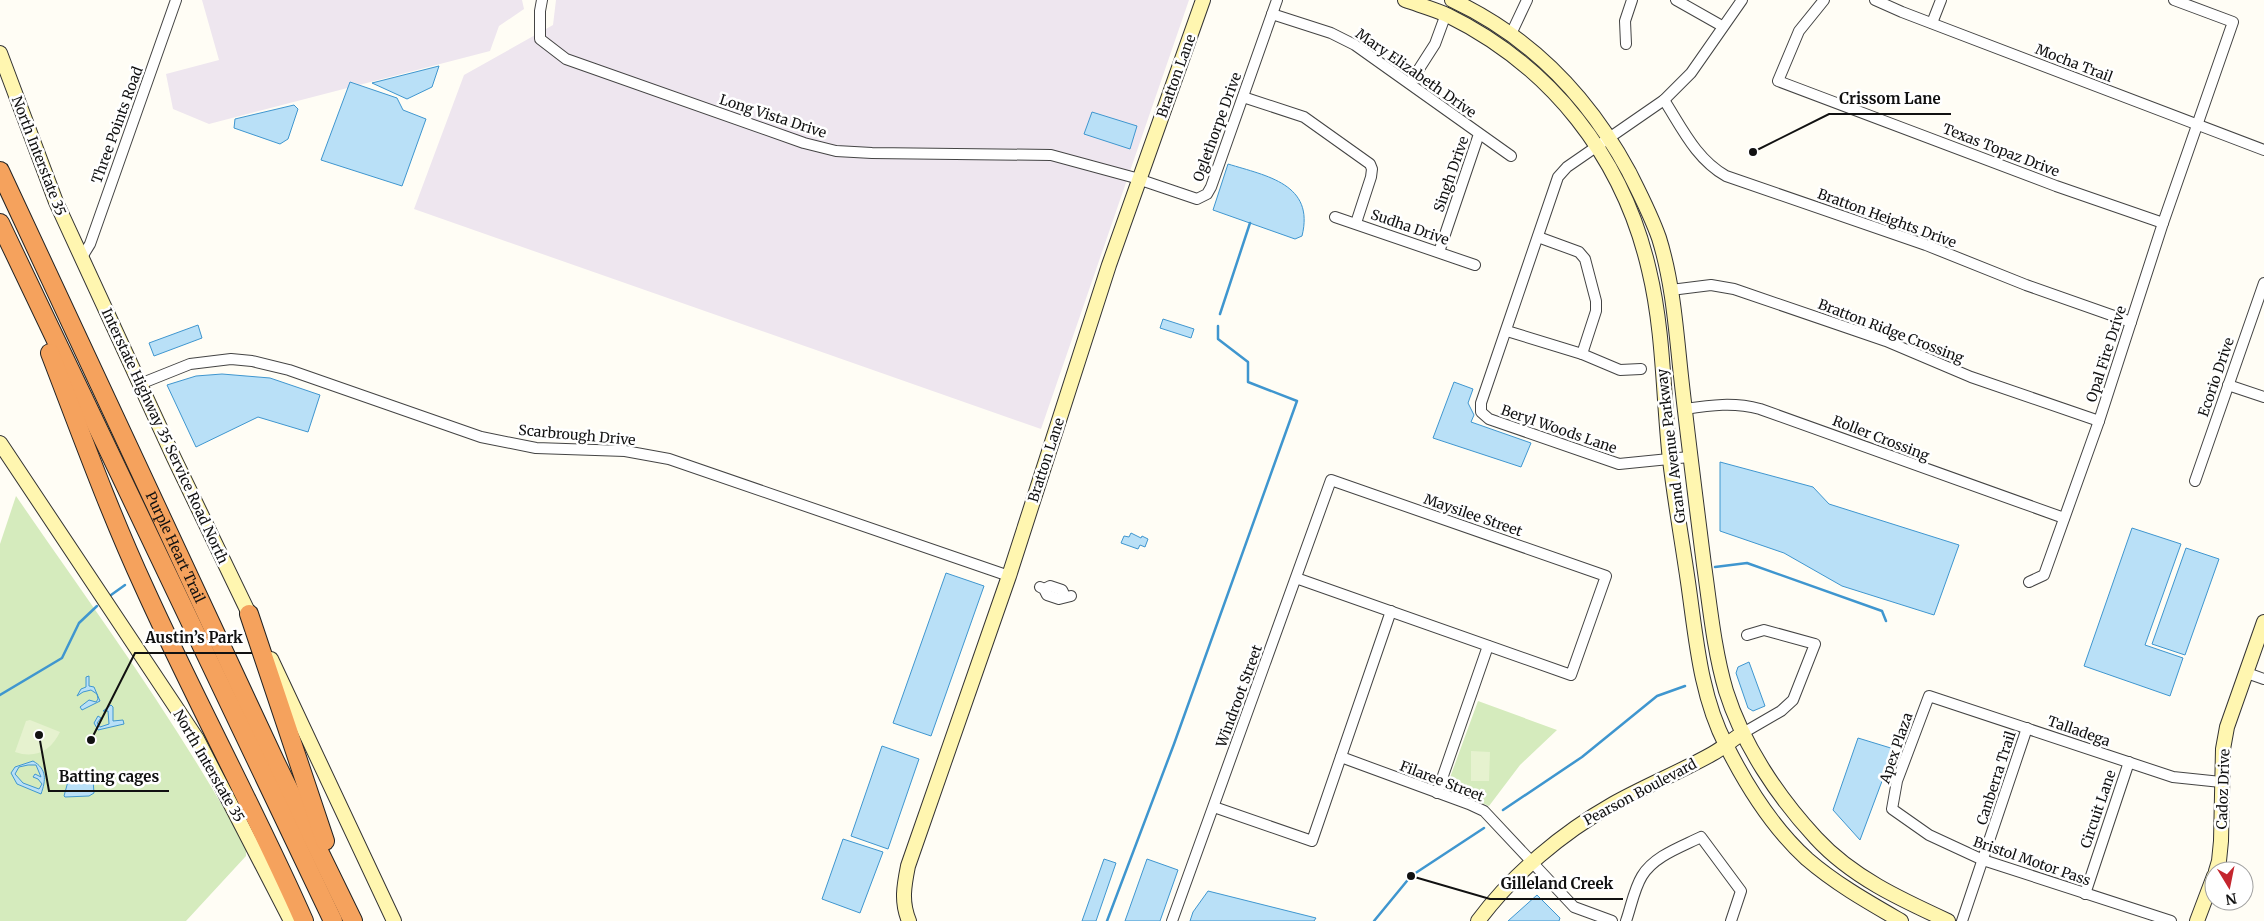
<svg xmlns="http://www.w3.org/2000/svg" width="2264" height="921" font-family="Merriweather,serif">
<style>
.industrial{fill:#eee6ef}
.green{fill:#d5ebbd}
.pitch{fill:#e6f2cf}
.water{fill:#b9e0f7;stroke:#3f96cf;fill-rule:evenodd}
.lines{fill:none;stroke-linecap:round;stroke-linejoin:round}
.stream{stroke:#3f96cf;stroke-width:2.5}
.street-casing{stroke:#444;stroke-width:12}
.secondary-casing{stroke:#333;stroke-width:16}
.highway-casing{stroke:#222;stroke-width:20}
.street{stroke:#fff;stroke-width:10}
.secondary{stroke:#fff6b0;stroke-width:14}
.highway{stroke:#f5a25d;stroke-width:18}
.labels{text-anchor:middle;stroke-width:5;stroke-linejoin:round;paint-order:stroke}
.street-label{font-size:14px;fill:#111;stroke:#fff}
.leader{fill:none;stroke:#111;stroke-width:2}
.callout-dot{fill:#111;stroke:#fff;stroke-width:2}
.callout-label{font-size:15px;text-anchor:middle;font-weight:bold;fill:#111;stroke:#fff;stroke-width:5;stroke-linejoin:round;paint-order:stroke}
</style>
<rect width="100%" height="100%" fill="#fffdf5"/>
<g class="industrial">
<polygon points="202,0 522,0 524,9 499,26 490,51 209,124 173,109 166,74 219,60"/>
<polygon points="556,0 1189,0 1041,429 414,209 464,75 553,25"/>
</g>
<g class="green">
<path d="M16 496C95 611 179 724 246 848V856L186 921H0V544Z"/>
<polygon points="1478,701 1557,730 1520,765 1489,806 1450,789 1448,783"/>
</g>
<g class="pitch">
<path d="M30 720 60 732C51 751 35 759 15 752L26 721Z"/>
<polygon points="1471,751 1490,752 1489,781 1471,781"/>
</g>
<g class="water">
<polygon points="439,66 432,87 407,99 372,83"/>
<polygon points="350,82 397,98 403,110 426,119 402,186 321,160"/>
<polygon points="294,105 298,109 288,139 280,144 234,128 235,119"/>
<polygon points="1092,112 1137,126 1130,149 1084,134"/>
<path d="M1228 164C1267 176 1315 184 1302 236L1295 239 1213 210Z"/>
<polygon points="1163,319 1194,329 1191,338 1160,328"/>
<polygon points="198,325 202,338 154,356 149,343"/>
<polygon points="222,374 270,378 320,395 308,432 258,417 196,447 167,385 196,376"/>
<polygon points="1454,382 1473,389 1468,403 1474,415 1471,422 1531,443 1521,467 1433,438"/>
<polygon points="1720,462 1813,487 1829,504 1959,545 1934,615 1842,586 1784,553 1720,531"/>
<polygon points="2132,528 2181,544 2145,645 2183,658 2170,696 2084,666"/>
<polygon points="1131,533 1141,538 1142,536 1148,539 1145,547 1140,545 1138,549 1121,543 1124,536 1129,537"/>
<polygon points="2186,548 2219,559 2185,655 2152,644"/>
<polygon points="946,573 984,586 931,736 893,723"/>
<polygon points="1749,662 1765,706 1753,711 1748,708 1736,673 1738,667"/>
<polygon points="89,676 89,686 94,687 100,701 82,710 80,707 89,700 96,702 98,699 97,694 91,690 83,692 77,696 81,689 86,687 86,677"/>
<polygon points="111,705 113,707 113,721 123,720 124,724 98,730 94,723 98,716 101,718 97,723 100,727 109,724 108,711 103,711"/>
<polygon points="1858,738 1894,749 1860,840 1833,810"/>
<polygon points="882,746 919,759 888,849 851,836"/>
<path d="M33 761C47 769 46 780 41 794L17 784 11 773 15 767ZM28 765H36L41 777 35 774 33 777 38 779 42 784 39 789 23 783 15 774 19 767Z"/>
<polygon points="85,773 93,780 94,793 89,796 65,797 64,796 70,774"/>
<polygon points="843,839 883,852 860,913 822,899"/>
<polygon points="1104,859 1116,863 1096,921 1082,921"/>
<polygon points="1147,859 1178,870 1160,921 1125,921"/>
<polygon points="1208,891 1316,918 1314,921 1190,921 1193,912"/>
<polygon points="1537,895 1560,918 1559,921 1508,921"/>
</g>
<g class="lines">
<g class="stream">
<polyline points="1220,314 1250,223"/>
<polyline points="1715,567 1747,563 1882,611 1886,621"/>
<polyline points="111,595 125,585"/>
<polyline points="0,695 62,658 79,623 97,606"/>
<polyline points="1503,810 1582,757 1657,696 1685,686"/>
<polyline points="1107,921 1174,744 1297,401 1248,382 1248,362 1218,339 1218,326"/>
<polyline points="1374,921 1411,876 1484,828"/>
</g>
<g class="street-casing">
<g id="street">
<polyline points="542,0 540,11 540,39 566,59 804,143 836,151 872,153 1051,155 1132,177 1197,199 1207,194 1211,187 1277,0"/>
<polyline points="1676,0 1722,26"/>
<polyline points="1824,0 1799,31 1778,81 2056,186 2163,223"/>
<polyline points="1875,0 1902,12 2264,150"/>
<polyline points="1272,14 1331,33 1355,45 1511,156"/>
<polyline points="1932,23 1941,0"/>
<polyline points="1511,34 1527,0"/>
<polyline points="1626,44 1625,21 1632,0"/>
<polyline points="1410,83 1435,44 1446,14"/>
<polyline points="1243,97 1304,117 1370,164 1372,169 1371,177 1356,223"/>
<path d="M1664 100C1682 128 1696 159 1726 176L1926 245 2026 285 2131 322"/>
<polyline points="1335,217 1475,265"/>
<polyline points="1538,237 1579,252 1585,259 1596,301 1596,311 1582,354"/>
<polyline points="1439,252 1479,134"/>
<polyline points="82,257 90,244 176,0"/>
<polyline points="1671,290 1711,285 1734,289 1886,341 1971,377 2099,421"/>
<polyline points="1507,331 1582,354 1620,370 1641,369"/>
<polyline points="140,384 190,364 231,359 252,361 289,370 481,437 536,448 625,451 669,459 1009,576"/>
<polyline points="2228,385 2264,397"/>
<path d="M1685 409C1711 405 1734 402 1760 409L2064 518"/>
<polyline points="1689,457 1619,464 1489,419 1481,412 1481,403 1558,177 1567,167 1664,100 1691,73 1742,0"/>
<polyline points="2195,481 2264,283"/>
<polyline points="2029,582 2044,575 2099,421 2163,223 2233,22 2174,0"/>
<polyline points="1040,587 1044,589 1047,595 1059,599 1071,596"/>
<polyline points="1044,589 1050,586 1062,590 1065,596"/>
<polyline points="2247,673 2264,679"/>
<polyline points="1743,733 1781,711 1793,700 1815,644 1764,630 1747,635"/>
<polyline points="1341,757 1469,804 1484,811 1574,907 1612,921"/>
<polyline points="1437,793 1488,646"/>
<polyline points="1214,807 1312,841 1391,611"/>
<polyline points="2085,894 2129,762"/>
<polyline points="1172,921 1331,480 1606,576 1571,675 1296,578"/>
<path d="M1626 921C1631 907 1634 889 1642 876 1654 856 1681 847 1701 837L1741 891 1731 921"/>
<polyline points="1962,921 2027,728"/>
<polyline points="2171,921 1983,860 1929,835 1892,809 1897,781 1929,696 2173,777 2221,782"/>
</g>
</g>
<g class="secondary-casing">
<g id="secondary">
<path d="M1405 0C1419 5 1434 9 1447 15 1551 66 1623 157 1649 270 1664 332 1663 397 1670 460 1675 501 1682 541 1688 582 1696 637 1700 695 1726 745 1746 785 1774 829 1807 859 1836 884 1868 902 1901 921"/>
<path d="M1452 0C1531 37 1588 96 1629 172 1640 194 1651 215 1659 238 1673 283 1676 330 1681 376 1688 439 1696 502 1704 565 1710 607 1714 650 1726 691 1743 745 1778 797 1816 838 1852 877 1900 899 1948 921"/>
<polyline points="0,53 56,202 174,458 253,622"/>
<polyline points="0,443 197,739 291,921"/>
<polyline points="271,659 394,921"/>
<polyline points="2216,871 2219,861 2221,841 2223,749 2227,727 2264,622"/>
<path d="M909 921C901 902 904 886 908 866L1009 576 1109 265 1203 0"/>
<path d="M1478 921C1513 874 1562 833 1613 804 1645 786 1680 772 1712 754 1723 748 1733 739 1743 733"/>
<polyline points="2197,921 2214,876"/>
</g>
</g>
<g class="highway-casing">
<g id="highway">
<path id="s1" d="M0 171 275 761 353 921"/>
<polyline points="0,223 333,921"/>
<path d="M50 353C80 431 109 511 144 587 195 700 254 808 304 921"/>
<polyline points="249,614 325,841"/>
</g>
</g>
<use href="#street" class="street"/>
<use href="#secondary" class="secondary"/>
<use href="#highway" class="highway"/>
</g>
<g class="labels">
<g class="street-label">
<text transform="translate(2074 63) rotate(21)" y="5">Mocha Trail</text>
<text transform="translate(1416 73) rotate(35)" y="5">Mary Elizabeth Drive</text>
<text transform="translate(1176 76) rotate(-70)" y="5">Bratton Lane</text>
<text transform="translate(773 116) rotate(18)" y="5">Long Vista Drive</text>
<text transform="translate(117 125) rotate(-70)" y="5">Three Points Road</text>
<text transform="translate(1217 127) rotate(-70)" y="5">Oglethorpe Drive</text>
<text transform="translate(2001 150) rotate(21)" y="5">Texas Topaz Drive</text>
<text transform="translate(39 156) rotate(69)" y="5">North Interstate 35</text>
<text transform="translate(1451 174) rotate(-71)" y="5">Singh Drive</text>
<text transform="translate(1887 218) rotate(20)" y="5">Bratton Heights Drive</text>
<text transform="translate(1410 227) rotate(19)" y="5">Sudha Drive</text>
<text transform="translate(1891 331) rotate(21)" y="5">Bratton Ridge Crossing</text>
<text transform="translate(2106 354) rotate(-72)" y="5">Opal Fire Drive</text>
<text transform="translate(2216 377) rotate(-71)" y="5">Ecorio Drive</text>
<text transform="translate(1559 429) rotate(19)" y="5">Beryl Woods Lane</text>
<text transform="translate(577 435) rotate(5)" y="5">Scarbrough Drive</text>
<text transform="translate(165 436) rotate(65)" y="5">Interstate Highway 35 Service Road North</text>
<text transform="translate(1881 438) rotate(21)" y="5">Roller Crossing</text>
<text transform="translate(1671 446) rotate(-97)" y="5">Grand Avenue Parkway</text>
<text transform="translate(1046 460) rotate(-72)" y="5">Bratton Lane</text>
<text transform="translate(1473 515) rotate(19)" y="5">Maysilee Street</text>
<text dy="5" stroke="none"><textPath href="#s1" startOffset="415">Purple Heart Trail</textPath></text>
<text transform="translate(1239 696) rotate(-70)" y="5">Windroot Street</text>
<text transform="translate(2079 731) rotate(19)" y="5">Talladega</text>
<text transform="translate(1896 748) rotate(-71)" y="5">Apex Plaza</text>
<text transform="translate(209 766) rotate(60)" y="5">North Interstate 35</text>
<text transform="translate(1996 778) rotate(-72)" y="5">Canberra Trail</text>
<text transform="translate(1442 781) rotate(21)" y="5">Filaree Street</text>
<text transform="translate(2223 789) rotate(-88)" y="5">Cadoz Drive</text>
<text transform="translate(1640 792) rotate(-28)" y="5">Pearson Boulevard</text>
<text transform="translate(2098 809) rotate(-71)" y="5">Circuit Lane</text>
<text transform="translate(2032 861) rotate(19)" y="5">Bristol Motor Pass</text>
</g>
</g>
<path class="leader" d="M1753 152L1829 114H1951M91 740L135 653H252M39 735L49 791H169M1411 876L1490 899H1623"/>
<g class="callout-dot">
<circle cx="1753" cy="152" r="5"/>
<circle cx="91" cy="740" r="5"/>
<circle cx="39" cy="735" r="5"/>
<circle cx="1411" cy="876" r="5"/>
</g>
<g class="callout-label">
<text x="1890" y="104">Crissom Lane</text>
<text x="194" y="643">Austin’s Park</text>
<text x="109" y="782">Batting cages</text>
<text x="1557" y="889">Gilleland Creek</text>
</g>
<g transform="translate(2229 886) rotate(170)"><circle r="24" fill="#ffffff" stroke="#a0a0a0"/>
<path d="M0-4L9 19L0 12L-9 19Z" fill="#c4262e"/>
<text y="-8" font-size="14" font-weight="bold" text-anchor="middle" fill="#111111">N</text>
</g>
</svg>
